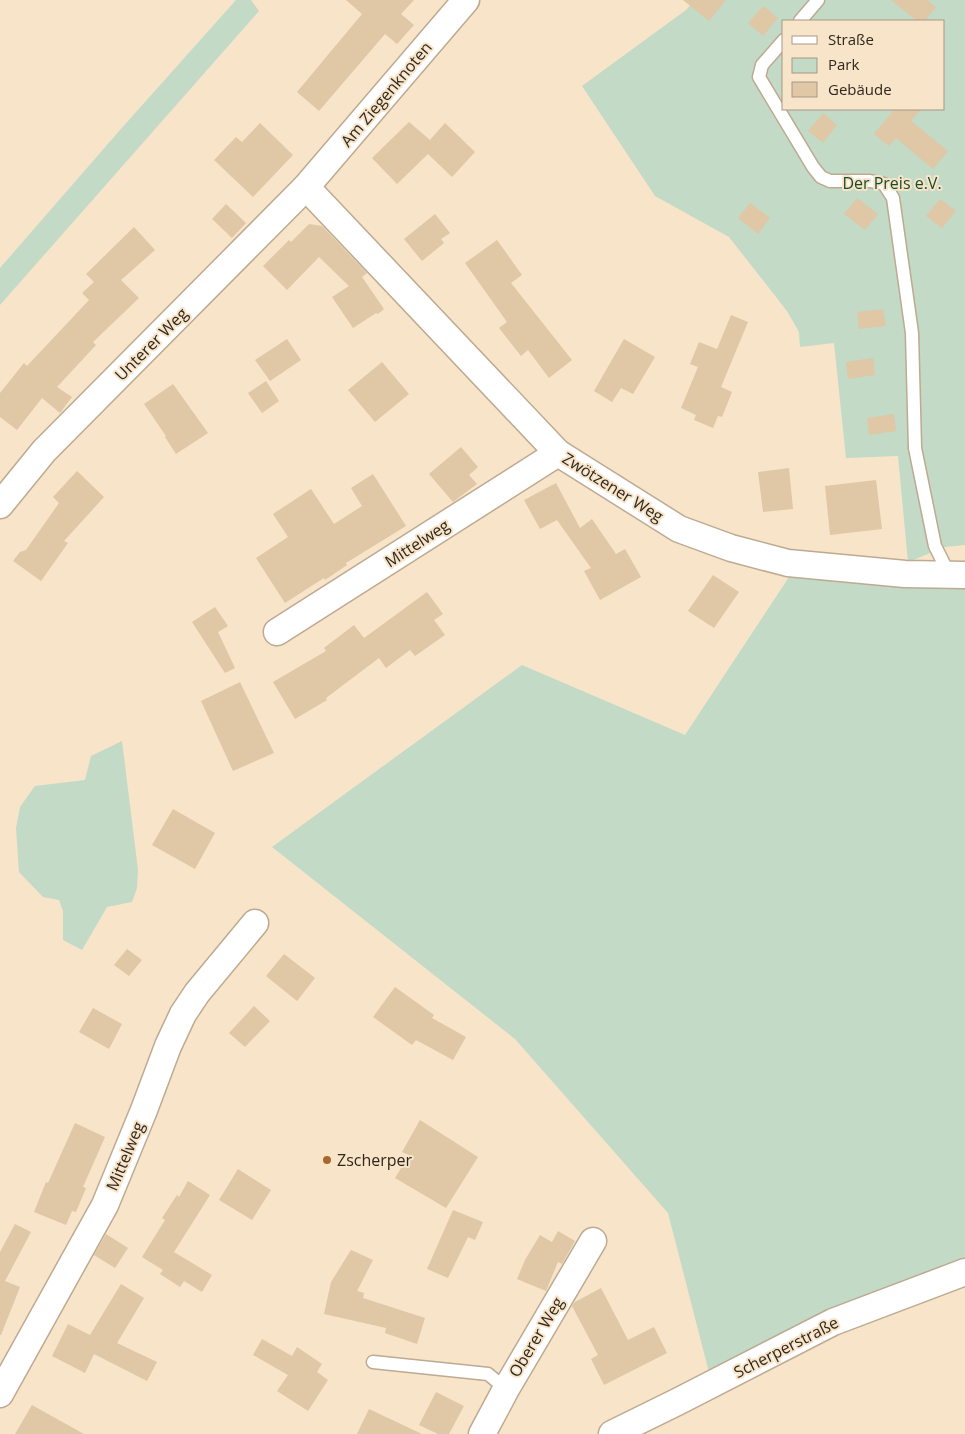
<svg xmlns="http://www.w3.org/2000/svg" width="965" height="1434" font-family="'Open Sans',sans-serif">
<style>
.green{fill:#c2dac6;fill-rule:evenodd}
.building{fill:#e0c7a5}
.lines{fill:none;stroke-linecap:round;stroke-linejoin:round}
.lane-casing{stroke:#bdaa91;stroke-width:15}
.street-casing{stroke:#bdaa91;stroke-width:29}
.lane{stroke:#fff;stroke-width:12}
.street{stroke:#fff;stroke-width:26}
.poi-dot{fill:#a6682e;stroke:#f8e4c9;stroke-width:2}
.labels{text-anchor:middle;stroke-width:4;stroke-linejoin:round;paint-order:stroke}
.street-label{font-size:16px;fill:#2e271d;stroke:#f8e4c9}
.park-label{font-size:16px;fill:#184c27;stroke:#f8e4c9}
.poi-label{font-size:16px;fill:#2e271d;stroke:#f8e4c9;text-anchor:start}
</style>
<rect width="100%" height="100%" fill="#f8e4c9"/>
<g class="green">
<polygon points="236,0 251,0 259,11 0,305 0,268 120,130"/>
<path d="M695 0H965V545L945 547 908 562 898 456 846 458 834 343 800 347 799 332 787 311 729 237 655 196 582 86 686 10ZM784 21H944V109H784Z"/>
<polygon points="793,571 965,583 965,1272 712,1384 668,1213 515,1039 272,847 522,665 685,735"/>
<polygon points="122,741 138,870 137,888 132,902 107,907 82,950 63,940 63,911 59,900 43,897 19,872 16,828 20,807 35,786 85,780 91,756"/>
</g>
<g class="building">
<polygon points="346,0 414,0 401,14 414,25 397,44 385,34 319,111 297,92 362,14"/>
<polygon points="683,0 726,0 709,21"/>
<polygon points="891,0 927,0 936,7 925,21 917,21"/>
<polygon points="763,6 778,18 763,36 748,23"/>
<polygon points="895,109 921,109 911,121 948,151 933,169 896,138 889,146 874,134"/>
<polygon points="823,113 837,125 823,143 808,131"/>
<polygon points="409,122 430,140 445,123 475,152 452,177 428,154 397,184 372,158"/>
<polygon points="260,123 293,155 253,197 214,160 236,137 242,142"/>
<polygon points="857,198 878,214 865,230 844,214"/>
<polygon points="940,199 956,211 942,228 926,216"/>
<polygon points="750,203 770,218 758,234 738,218"/>
<polygon points="226,204 246,223 232,238 212,219"/>
<polygon points="435,214 450,233 441,239 444,243 422,261 404,239"/>
<polygon points="309,224 322,226 367,273 362,277 384,309 378,314 376,313 353,328 332,297 349,286 319,257 287,290 263,266 289,240 291,242"/>
<polygon points="134,227 155,250 121,280 139,298 93,342 96,345 57,387 72,397 60,413 42,398 17,430 0,417 0,393 24,363 27,366 89,300 82,293 94,282 86,274"/>
<polygon points="497,240 522,275 511,283 572,360 549,378 528,350 521,356 499,328 507,322 465,263"/>
<polygon points="883,309 886,326 859,329 857,312"/>
<polygon points="731,315 748,322 721,387 732,392 722,417 718,416 713,428 694,420 696,415 681,408 698,367 690,364 699,342 717,349"/>
<polygon points="287,339 301,360 270,381 255,360"/>
<polygon points="624,339 655,357 633,394 621,388 612,402 594,391"/>
<polygon points="873,358 875,375 848,379 846,362"/>
<polygon points="382,362 409,394 375,422 348,390"/>
<polygon points="266,381 279,401 262,413 248,393"/>
<polygon points="173,384 208,433 176,454 165,437 166,436 144,404"/>
<polygon points="894,414 896,431 869,435 867,418"/>
<polygon points="461,447 478,467 469,475 477,484 453,502 429,474"/>
<polygon points="789,468 793,509 763,512 758,472"/>
<polygon points="77,471 104,497 64,541 68,543 41,581 13,561 20,552 26,550 59,503 53,497"/>
<polygon points="373,474 406,526 346,563 347,565 325,580 324,578 285,603 256,558 288,537 273,514 311,489 334,524 362,506 351,488"/>
<polygon points="876,480 882,529 830,535 825,486"/>
<polygon points="556,483 580,528 592,519 616,554 625,549 641,577 600,600 584,571 591,568 557,520 540,529 524,500"/>
<polygon points="713,575 739,592 714,628 688,611"/>
<polygon points="427,592 443,614 434,620 445,635 415,656 410,650 386,668 379,658 326,698 327,700 295,719 273,682 326,651 324,648 354,625 364,638"/>
<polygon points="215,607 228,626 218,632 235,668 225,673 192,622"/>
<polygon points="240,682 274,753 233,771 201,701"/>
<polygon points="173,809 215,833 195,869 152,845"/>
<polygon points="127,949 142,960 129,976 114,965"/>
<polygon points="284,954 315,978 297,1001 266,976"/>
<polygon points="395,987 434,1015 432,1018 466,1037 453,1060 416,1040 412,1045 373,1017"/>
<polygon points="254,1006 270,1021 245,1047 229,1033"/>
<polygon points="93,1008 122,1024 109,1049 79,1032"/>
<polygon points="420,1120 478,1157 446,1208 395,1178 409,1155 402,1152"/>
<polygon points="75,1123 105,1137 83,1187 86,1188 76,1212 72,1211 66,1225 34,1212 46,1182 48,1183"/>
<polygon points="238,1169 271,1190 252,1220 219,1200"/>
<polygon points="188,1181 210,1195 174,1252 212,1275 202,1292 184,1281 180,1287 160,1274 163,1270 142,1257 165,1220 162,1218 177,1195 179,1197"/>
<polygon points="453,1210 483,1222 475,1240 468,1237 448,1278 427,1269"/>
<polygon points="15,1224 31,1232 5,1281 20,1287 1,1335 0,1335 0,1252"/>
<polygon points="558,1231 575,1241 562,1264 558,1262 546,1291 517,1279 525,1260 540,1235 552,1242"/>
<polygon points="106,1234 128,1248 115,1268 94,1255"/>
<polygon points="351,1250 373,1260 357,1291 364,1293 363,1298 425,1318 417,1344 385,1333 386,1328 324,1314 331,1282"/>
<polygon points="121,1284 144,1298 117,1343 157,1362 147,1381 94,1354 85,1373 52,1356 68,1324 90,1335"/>
<polygon points="601,1288 628,1340 654,1327 667,1353 604,1385 591,1359 598,1355 572,1306 575,1302"/>
<polygon points="262,1339 292,1356 297,1347 322,1364 317,1372 328,1380 308,1411 277,1391 288,1375 253,1355"/>
<polygon points="436,1392 464,1406 449,1434 438,1434 419,1425"/>
<polygon points="32,1405 84,1434 15,1434"/>
<polygon points="369,1409 422,1434 357,1434"/>
</g>
<g class="lines">
<g class="lane-casing">
<g id="lane">
<polyline points="800,21 818,0"/>
<polyline points="784,40 762,65 759,77 813,167 821,177 830,181 870,181 884,184 893,198 912,333 915,448 935,546 950,576"/>
<polyline points="373,1362 488,1374 506,1389"/>
</g>
</g>
<g class="street-casing">
<g id="street">
<polyline points="306,187 558,453 679,529 731,548 788,563 905,574 965,575"/>
<polyline points="0,505 44,451 306,187 466,0"/>
<polyline points="277,632 558,453"/>
<polyline points="0,1394 105,1205 144,1110 168,1046 183,1014 197,993 255,923"/>
<polyline points="482,1434 506,1389 593,1241"/>
<polyline points="612,1434 677,1402 833,1322 965,1272"/>
</g>
</g>
<use href="#lane" class="lane"/>
<use href="#street" class="street"/>
</g>
<circle class="poi-dot" cx="327" cy="1160" r="5"/>
<g class="labels">
<g class="street-label">
<text transform="translate(386 94) rotate(-50)" y="6">Am Ziegenknoten</text>
<text transform="translate(151 344) rotate(-45)" y="6">Unterer Weg</text>
<text transform="translate(613 487) rotate(32)" y="6">Zwötzener Weg</text>
<text transform="translate(417 543) rotate(-33)" y="6">Mittelweg</text>
<text transform="translate(125 1156) rotate(-67)" y="6">Mittelweg</text>
<text transform="translate(536 1337) rotate(-59)" y="6">Oberer Weg</text>
<text transform="translate(786 1347) rotate(-27)" y="6">Scherperstraße</text>
</g>
<g class="park-label">
<text x="892" y="189">Der Preis e.V.</text>
</g>
<g class="poi-label">
<text x="337" y="1166">Zscherper</text>
</g>
</g>
<rect x="782" y="20" width="162" height="90" fill="#f8e4c9" stroke="#a79884"/>
<rect x="792" y="36" width="25" height="8" fill="#ffffff" stroke="#a79884"/>
<text x="828" y="45" font-size="15" fill="#2e271d">Straße</text>
<rect x="792" y="58" width="25" height="15" fill="#c2dac6" stroke="#a79884"/>
<text x="828" y="70" font-size="15" fill="#2e271d">Park</text>
<rect x="792" y="82" width="25" height="15" fill="#e0c7a5" stroke="#a79884"/>
<text x="828" y="95" font-size="15" fill="#2e271d">Gebäude</text>
</svg>
